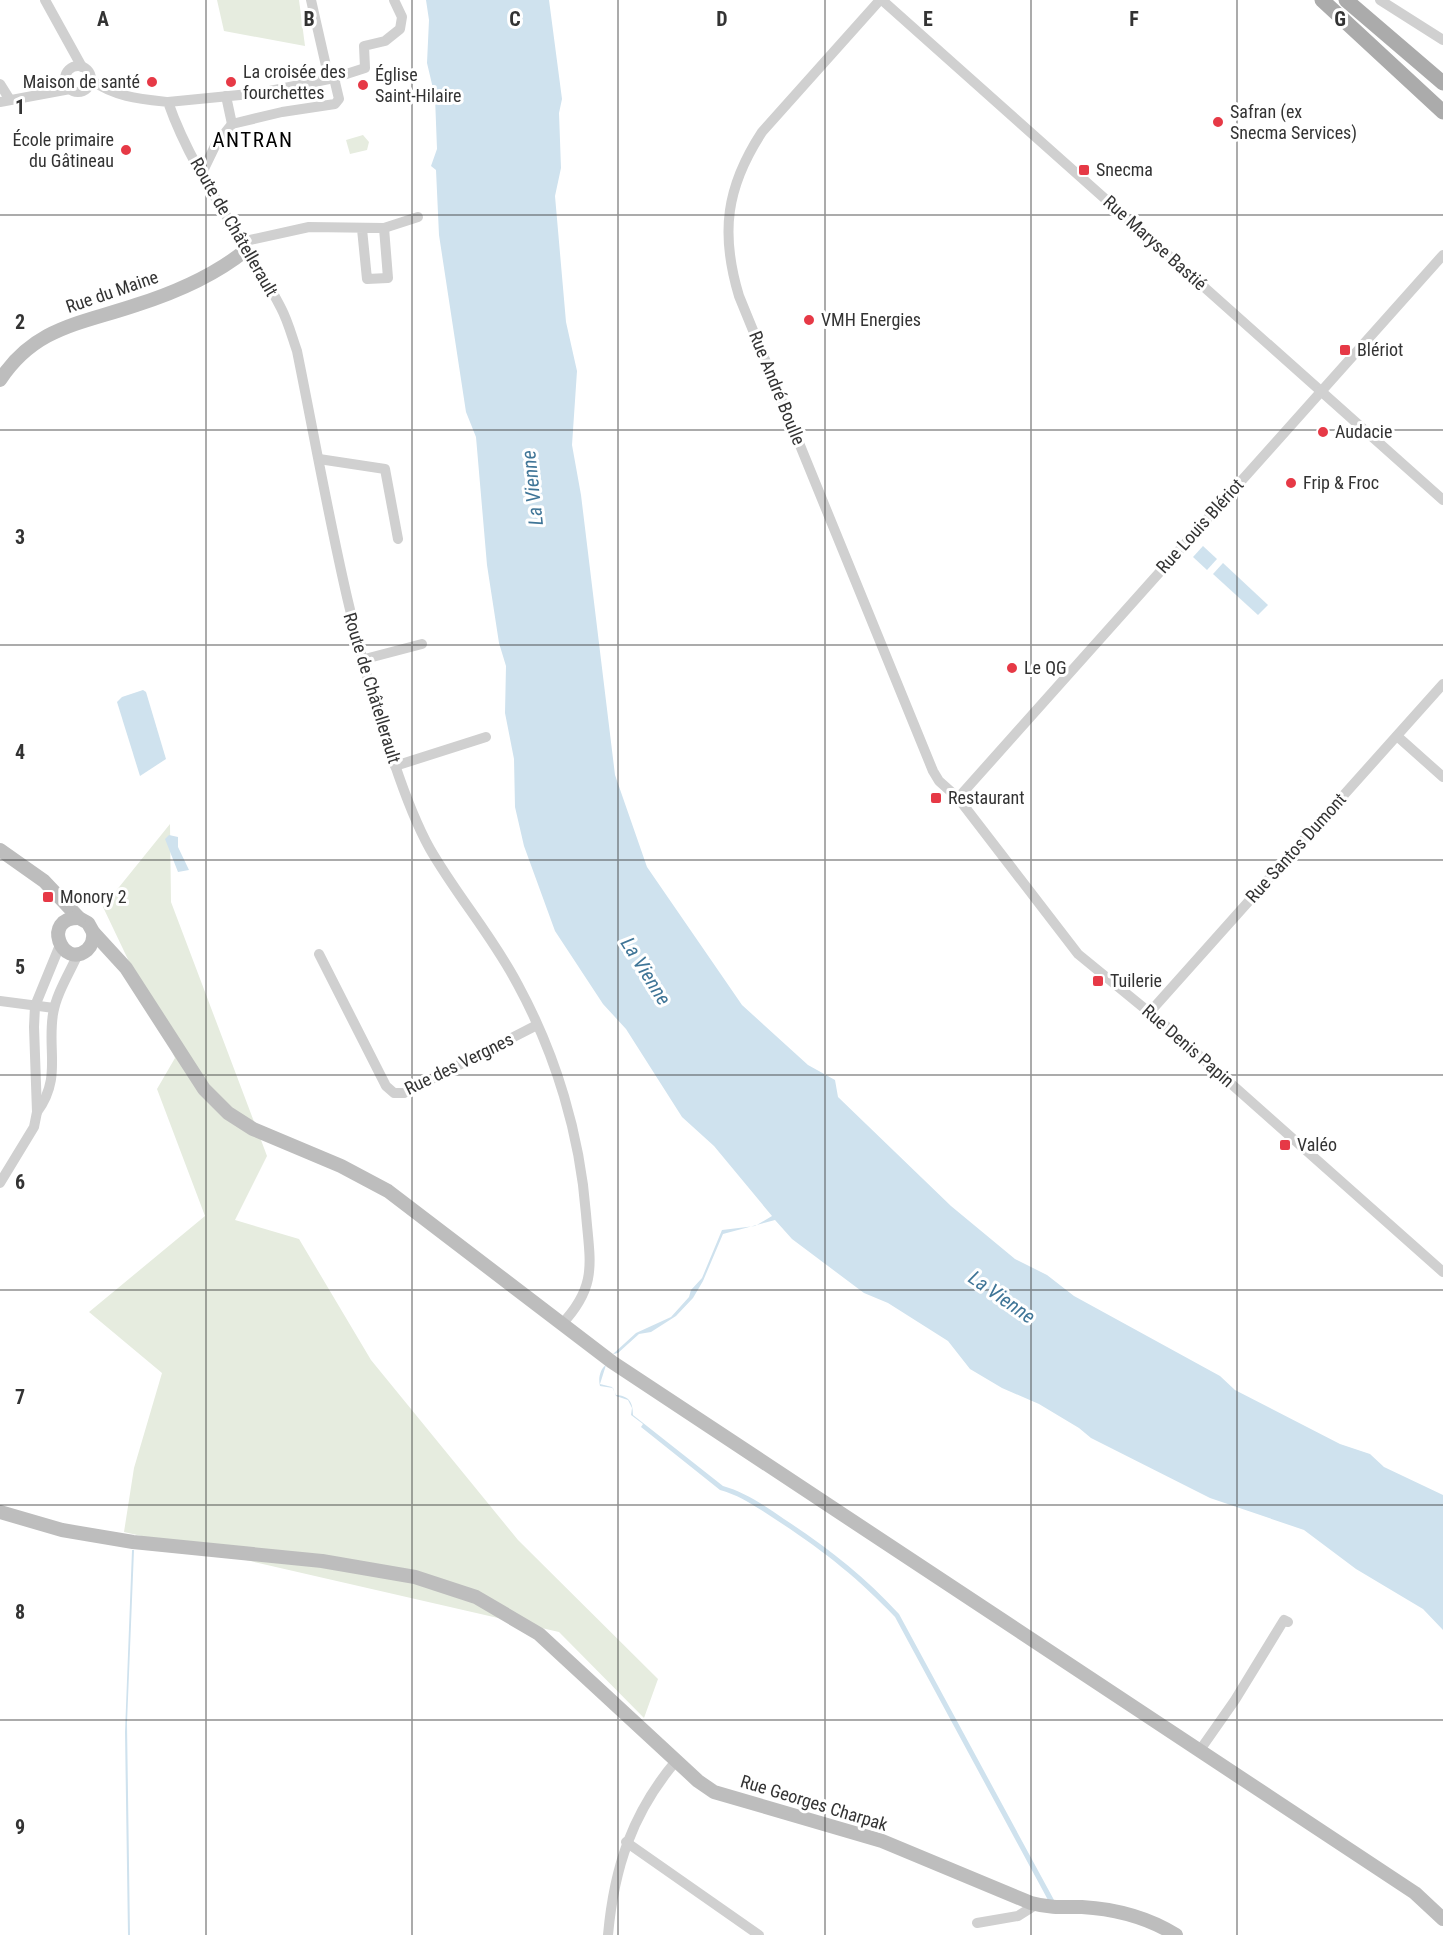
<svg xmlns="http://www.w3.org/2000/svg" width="1443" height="1935" font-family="'Roboto Condensed',sans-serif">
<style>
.green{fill:#e6ecdf}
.water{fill:#cfe2ee}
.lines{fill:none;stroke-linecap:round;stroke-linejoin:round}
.street{stroke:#d0d0d0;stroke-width:10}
.secondary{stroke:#bdbdbd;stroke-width:14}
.primary{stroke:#ababab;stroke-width:15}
.grid{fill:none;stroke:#333;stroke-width:1.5;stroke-opacity:0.55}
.poi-dot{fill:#e63946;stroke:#fff;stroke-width:2}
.labels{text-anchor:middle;stroke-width:6;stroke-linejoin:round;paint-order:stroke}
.poi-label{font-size:18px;fill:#333;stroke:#fff;text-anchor:start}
.street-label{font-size:18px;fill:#333;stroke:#fff}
.water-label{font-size:20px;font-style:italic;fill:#3f7597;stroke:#fff}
.quarter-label{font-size:21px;letter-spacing:1.5px;fill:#000;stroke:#fff}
.grid-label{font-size:20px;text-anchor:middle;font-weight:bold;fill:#333;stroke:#fff;stroke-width:6;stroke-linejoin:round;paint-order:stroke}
</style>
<rect width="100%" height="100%" fill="#fff"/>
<g class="green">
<polygon points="217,0 299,0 305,46 224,31"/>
<polygon points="363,135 369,142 367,150 350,154 346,140"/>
<polygon points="170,824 171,902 267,1156 235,1220 299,1239 371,1360 518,1540 658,1679 644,1718 559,1632 124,1532 134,1468 162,1373 89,1312 205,1216 157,1089 175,1058 103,907"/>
</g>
<g class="water">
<polygon points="426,0 549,0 562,99 559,113 561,168 555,196 566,322 577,371 572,445 581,495 615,775 647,867 742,1005 808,1065 835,1080 838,1097 951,1206 1015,1259 1047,1275 1074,1296 1220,1376 1235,1390 1340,1444 1370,1454 1384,1467 1443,1495 1443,1630 1423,1609 1356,1569 1304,1530 1210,1498 1091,1438 1079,1428 1039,1404 1002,1388 970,1369 948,1341 888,1303 864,1293 792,1239 775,1220 723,1234 703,1281 693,1298 676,1316 651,1332 639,1334 618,1353 613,1354 636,1333 671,1317 689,1297 691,1290 702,1278 722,1230 755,1226 772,1216 714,1146 682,1117 626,1029 603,1004 555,931 524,846 515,807 514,759 505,713 506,666 499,643 487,565 476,437 466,412 439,235 436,170 431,166 437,149 435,97 427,63 429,20"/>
<polygon points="1203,546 1217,559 1207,570 1193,557"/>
<polygon points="1223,563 1268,605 1258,615 1213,574"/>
<polygon points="143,690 146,692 166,759 140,776 117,702 122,697"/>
<polygon points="169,835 178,837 178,847 189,870 178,872 165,839"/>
<path d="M606 1365 600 1384 612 1387 616 1395C629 1396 633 1402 633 1415L723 1486C745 1492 765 1506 784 1519 827 1547 864 1576 899 1614L1054 1900H1048L895 1617C859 1579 825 1552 781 1523 761 1510 742 1496 720 1490L641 1427 643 1424 631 1415 632 1408 628 1400 616 1396 613 1388 600 1386C598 1379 600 1369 606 1365Z"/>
<polygon points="132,1550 134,1550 127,1723 130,1935 128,1935 125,1732"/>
</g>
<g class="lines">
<g class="street">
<polyline points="45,0 82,67"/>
<polyline points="311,0 329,79"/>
<path d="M880 0 762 132C726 187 720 233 739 296L933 771 939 781 958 798 1078 954 1166 1026 1443 1272"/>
<polyline points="882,0 1443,500"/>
<polyline points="1380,0 1443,40"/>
<circle cx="78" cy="79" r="13"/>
<polyline points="334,78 365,68 364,46 385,41 400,29 402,17 394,0"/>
<path d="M91 80C115 97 140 99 168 102 194 177 245 238 281 308 288 321 292 337 297 351 325 489 347 629 394 762 404 792 415 822 430 849 457 896 493 937 518 985 556 1055 580 1135 586 1214 590 1263 598 1286 561 1325"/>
<polyline points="0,84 10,100"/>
<polyline points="226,96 232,124"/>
<polyline points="0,102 70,89"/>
<polyline points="168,102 260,93 334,78 339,99 335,104 282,112 232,124 216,144 201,175"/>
<polyline points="384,228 418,217"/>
<polyline points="241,242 309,227 384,228 388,278 367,279 362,229"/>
<polyline points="319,459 385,469 398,539"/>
<polyline points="361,660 422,644"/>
<polyline points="1397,736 1443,777"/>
<polyline points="395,766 486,737"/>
<polyline points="958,798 1443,255"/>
<polyline points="319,954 386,1086 394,1093 404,1093 537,1025"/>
<polyline points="0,1001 54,1008"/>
<polyline points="1149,1013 1443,684"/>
<path d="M37 1112C62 1078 47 1051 53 1014 56 994 70 972 78 954"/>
<polyline points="0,1183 34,1127 37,1112 34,1027 35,1006 60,945"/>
<polyline points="1200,1750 1235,1700 1284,1620 1288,1622"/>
<polyline points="626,1842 759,1935"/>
<polyline points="977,1923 1018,1916 1037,1904"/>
<path d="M608 1935C614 1868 632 1813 676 1761"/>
</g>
<g class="secondary">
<path d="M0 380C35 327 80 324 136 305 174 293 215 275 246 250"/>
<polyline points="0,850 44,881 79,918 88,923 93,932 126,968 204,1089 228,1113 253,1129 341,1166 388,1191 612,1362 1415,1893 1443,1919"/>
<path d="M79 918C41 917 62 970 87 950 92 945 94 939 93 932"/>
<path d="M0 1512 62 1530 133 1542 322 1561 415 1577 476 1597 539 1634 698 1781 714 1792 882 1841 1031 1903C1049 1908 1064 1907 1082 1907 1115 1909 1147 1917 1176 1935"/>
</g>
<g class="primary">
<polyline points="1322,0 1443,112"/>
<polyline points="1346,0 1443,83"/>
</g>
</g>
<path class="grid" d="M206 0V1935M412 0V1935M618 0V1935M825 0V1935M1031 0V1935M1237 0V1935M0 215H1443M0 430H1443M0 645H1443M0 860H1443M0 1075H1443M0 1290H1443M0 1505H1443M0 1720H1443"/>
<g class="poi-dot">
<circle cx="152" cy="82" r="6"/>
<circle cx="231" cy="82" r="6"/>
<circle cx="363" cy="85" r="6"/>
<circle cx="1218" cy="122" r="6"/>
<circle cx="126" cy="150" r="6"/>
<rect x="1078" y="164" width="12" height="12" rx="3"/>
<circle cx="809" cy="320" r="6"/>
<rect x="1339" y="344" width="12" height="12" rx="3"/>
<circle cx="1323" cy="432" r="6"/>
<circle cx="1291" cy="483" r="6"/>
<circle cx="1012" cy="668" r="6"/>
<rect x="930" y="792" width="12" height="12" rx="3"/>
<rect x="42" y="891" width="12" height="12" rx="3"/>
<rect x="1092" y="975" width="12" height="12" rx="3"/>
<rect x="1279" y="1139" width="12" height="12" rx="3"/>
</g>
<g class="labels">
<g class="poi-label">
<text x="243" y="78">La croisée des<tspan x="243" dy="21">fourchettes</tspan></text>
<text x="375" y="81">Église<tspan x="375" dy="21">Saint-Hilaire</tspan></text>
<text x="140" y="88" text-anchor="end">Maison de santé</text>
<text x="1230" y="118">Safran (ex<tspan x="1230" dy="21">Snecma Services)</tspan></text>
<text x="114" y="146" text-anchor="end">École primaire<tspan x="114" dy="21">du Gâtineau</tspan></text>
<text x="1096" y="176">Snecma</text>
<text x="821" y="326">VMH Energies</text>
<text x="1357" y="356">Blériot</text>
<text x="1335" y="438">Audacie</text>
<text x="1303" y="489">Frip &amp; Froc</text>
<text x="1024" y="674">Le QG</text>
<text x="948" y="804">Restaurant</text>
<text x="60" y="903">Monory 2</text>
<text x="1110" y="987">Tuilerie</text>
<text x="1297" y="1151">Valéo</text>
</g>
<g class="street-label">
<text transform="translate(234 227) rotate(60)" y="6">Route de Châtellerault</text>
<text transform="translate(1155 243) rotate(42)" y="6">Rue Maryse Bastié</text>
<text transform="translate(112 292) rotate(-19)" y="6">Rue du Maine</text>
<text transform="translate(777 388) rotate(68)" y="6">Rue André Boulle</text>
<text transform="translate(1200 526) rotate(-48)" y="6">Rue Louis Blériot</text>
<text transform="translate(372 688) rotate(73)" y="6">Route de Châtellerault</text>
<text transform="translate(1296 848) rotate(-48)" y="6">Rue Santos Dumont</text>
<text transform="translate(1188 1046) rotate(41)" y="6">Rue Denis Papin</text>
<text transform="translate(459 1064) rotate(-26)" y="6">Rue des Vergnes</text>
<text transform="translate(814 1803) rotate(17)" y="6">Rue Georges Charpak</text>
</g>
<g class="water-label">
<text transform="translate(532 488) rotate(-96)" y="7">La Vienne</text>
<text transform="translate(646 971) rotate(58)" y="7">La Vienne</text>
<text transform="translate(1002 1297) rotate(35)" y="7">La Vienne</text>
</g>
<g class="quarter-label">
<text x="253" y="147">ANTRAN</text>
</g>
</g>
<g class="grid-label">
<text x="103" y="26">A</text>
<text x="309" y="26">B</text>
<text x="515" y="26">C</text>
<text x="722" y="26">D</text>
<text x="928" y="26">E</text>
<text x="1134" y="26">F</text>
<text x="1340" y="26">G</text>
<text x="20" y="114">1</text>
<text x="20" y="329">2</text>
<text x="20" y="544">3</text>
<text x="20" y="759">4</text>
<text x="20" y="974">5</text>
<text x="20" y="1189">6</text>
<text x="20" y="1404">7</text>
<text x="20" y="1619">8</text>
<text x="20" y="1834">9</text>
</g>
</svg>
